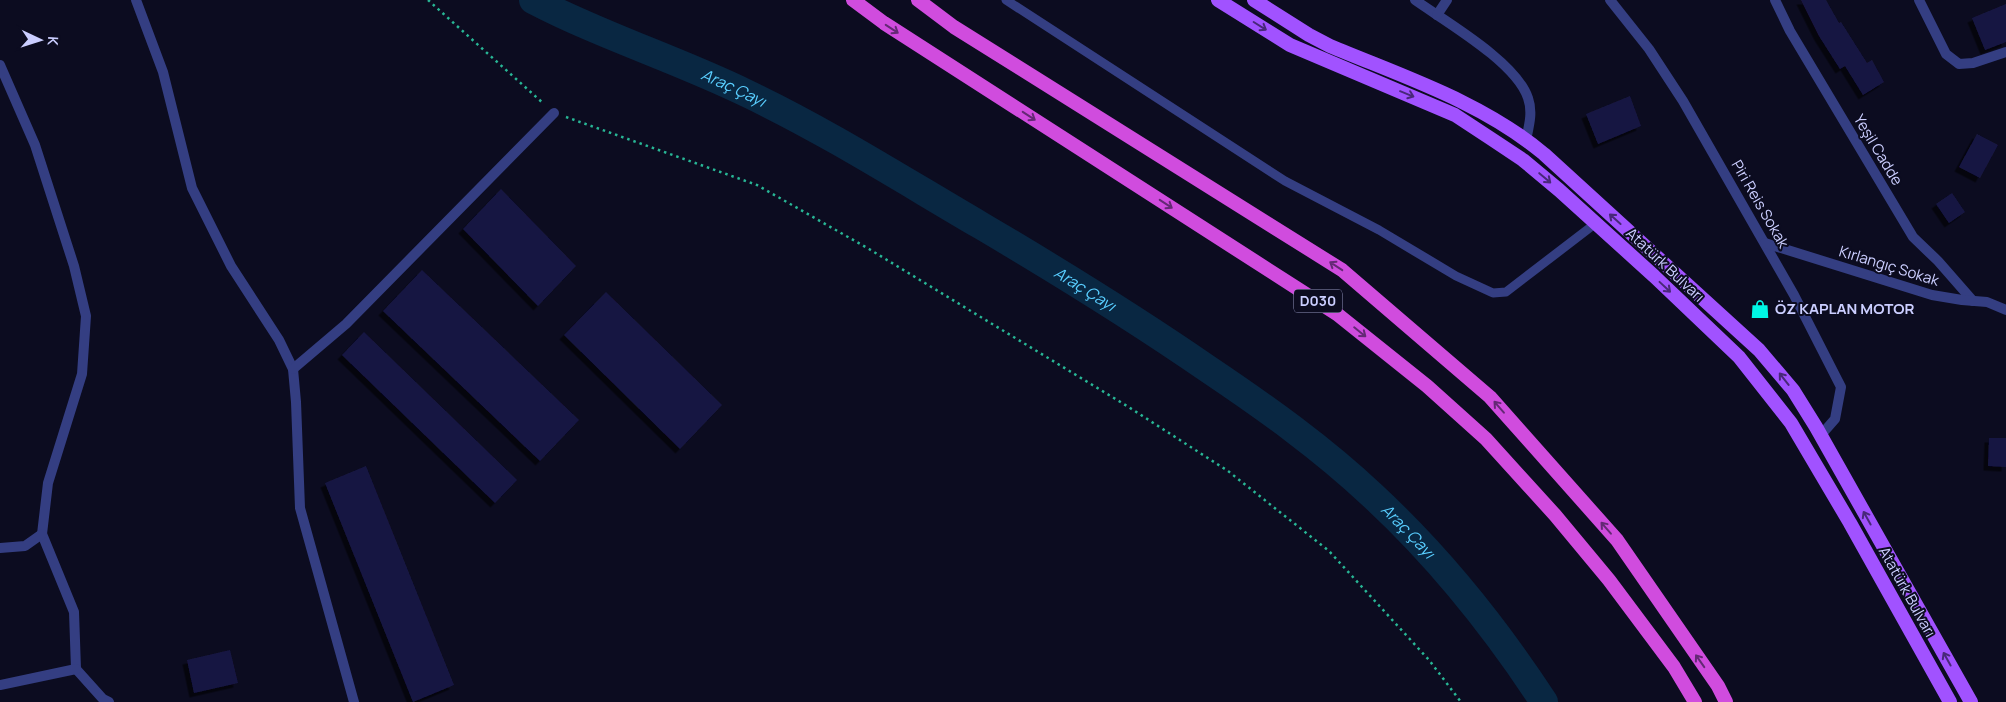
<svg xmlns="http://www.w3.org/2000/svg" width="2006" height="702" font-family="Manrope,sans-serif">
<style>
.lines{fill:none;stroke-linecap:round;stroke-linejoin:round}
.river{stroke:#092742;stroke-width:28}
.building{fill:#181742;filter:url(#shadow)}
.path{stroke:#28b695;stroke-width:2.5;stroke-dasharray:2.5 4;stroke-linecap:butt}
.service{stroke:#343e82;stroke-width:9}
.minor{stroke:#343e82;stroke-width:10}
.primary{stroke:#a152ff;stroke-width:14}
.trunk{stroke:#d04cde;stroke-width:14}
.oneway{stroke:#482879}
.oneway2{stroke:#642975}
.labels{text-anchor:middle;stroke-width:4;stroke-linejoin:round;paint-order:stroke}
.shield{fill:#0c0c20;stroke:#9294bc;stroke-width:1}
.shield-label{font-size:14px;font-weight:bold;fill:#cbceff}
.street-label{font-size:15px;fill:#cbceff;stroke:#0c0c20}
.poi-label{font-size:15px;font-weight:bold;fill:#cbceff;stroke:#0c0c20;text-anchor:start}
.water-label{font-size:16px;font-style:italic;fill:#59ceff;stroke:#0c0c20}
</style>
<defs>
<filter id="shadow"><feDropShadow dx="-4.5" dy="4.5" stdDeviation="0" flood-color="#0009"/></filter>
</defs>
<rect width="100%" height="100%" fill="#0c0c20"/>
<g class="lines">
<path class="river" id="s1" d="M533 0C602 36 676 59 746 93 826 131 903 180 980 225 1058 271 1134 318 1208 369 1266 408 1322 448 1372 495 1438 556 1495 627 1544 702"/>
</g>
<g class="building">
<polygon points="1801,0 1826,0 1839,23 1841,22 1867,63 1872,60 1884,82 1863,95 1845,66 1840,69 1819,36"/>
<polygon points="2006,4 2006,42 1985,50 1972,18"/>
<polygon points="1630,96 1641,126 1598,144 1586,114"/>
<polygon points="1977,134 1998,145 1980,178 1959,167"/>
<polygon points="501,189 576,266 538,306 463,229"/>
<polygon points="1952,193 1965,212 1949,223 1936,204"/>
<polygon points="422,270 579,420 540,461 383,311"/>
<polygon points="606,292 722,405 680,449 564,335"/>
<polygon points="364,332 517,480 495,503 342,355"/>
<polygon points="1989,438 2006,438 2006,467 1988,466"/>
<polygon points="366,466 454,685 413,702 325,483"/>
<polygon points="230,650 238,683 194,693 187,660"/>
</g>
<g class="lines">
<g class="path">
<polyline points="428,0 544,104"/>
<polyline points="566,117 757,185 869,249 1127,406 1228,471 1329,551 1429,660 1461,702"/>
</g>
<polyline class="service" points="1006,0 1285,181 1379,230 1456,276 1493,293 1506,292 1596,223"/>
<g class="minor">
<polyline points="136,0 163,72 192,188 231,266 279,340 293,369 296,402 300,508 354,702"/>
<path d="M1415 0C1446 22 1516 62 1528 98 1533 112 1529 126 1526 140"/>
<polyline points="1610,0 1649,49 1683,101 1794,295 1841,387 1835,419 1821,435"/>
<polyline points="1775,0 1790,31 1913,237 1938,261 1973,301"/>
<polyline points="1919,0 1946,54 1959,64 1973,63 2006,52"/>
<polyline points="1437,15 1447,0"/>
<polyline points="0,65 35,145 74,266 86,316 82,374 48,483 42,534 74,612 76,669 103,699 109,702"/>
<polyline points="1765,243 1932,295 1962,300 1987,302 2006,310"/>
<polyline points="293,369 346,324 554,113"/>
<polyline points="0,548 25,546 42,534"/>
<polyline points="0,685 76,669"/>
</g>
<g class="primary">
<polyline points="1218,0 1290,45 1455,115 1490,138 1523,160 1559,190 1654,276 1739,357 1791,423 1850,523 1950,702"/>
<path d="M1254 0 1309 35 1330 46C1404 77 1482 102 1544 154L1759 350 1793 390 1816 427 1971 702"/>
</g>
<g class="trunk">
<polyline points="853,0 884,23 1337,314 1427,386 1486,439 1555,515 1609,580 1674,667 1695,702"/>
<polyline points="918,0 954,27 1342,270 1490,397 1617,540 1718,686 1726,702"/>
</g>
</g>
<defs><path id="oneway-shaft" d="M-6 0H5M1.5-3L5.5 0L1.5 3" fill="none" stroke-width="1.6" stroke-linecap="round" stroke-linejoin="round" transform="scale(1.25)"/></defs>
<g class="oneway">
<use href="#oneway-shaft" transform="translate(1260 26) rotate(32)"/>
<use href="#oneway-shaft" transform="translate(1407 94) rotate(22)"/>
<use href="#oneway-shaft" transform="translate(1545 178) rotate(40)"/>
<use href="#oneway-shaft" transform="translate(1615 219) rotate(-138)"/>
<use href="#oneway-shaft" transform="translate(1665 287) rotate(43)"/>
<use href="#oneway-shaft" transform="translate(1784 379) rotate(-128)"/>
<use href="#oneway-shaft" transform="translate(1867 518) rotate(-119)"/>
<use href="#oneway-shaft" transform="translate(1947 659) rotate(-119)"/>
</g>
<g class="oneway2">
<use href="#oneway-shaft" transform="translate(892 29) rotate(33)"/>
<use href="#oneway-shaft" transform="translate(1029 116) rotate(33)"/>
<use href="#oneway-shaft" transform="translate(1166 204) rotate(33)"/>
<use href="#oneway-shaft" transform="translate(1336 266) rotate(-147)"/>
<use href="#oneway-shaft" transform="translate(1360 332) rotate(39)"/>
<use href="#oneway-shaft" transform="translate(1499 407) rotate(-131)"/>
<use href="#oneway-shaft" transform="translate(1606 528) rotate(-131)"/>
<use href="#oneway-shaft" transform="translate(1700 661) rotate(-125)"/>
</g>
<defs>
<g id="shop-bare" transform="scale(1.5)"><path d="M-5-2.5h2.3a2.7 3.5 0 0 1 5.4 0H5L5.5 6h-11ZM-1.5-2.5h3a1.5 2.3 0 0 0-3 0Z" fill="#00f6e5" stroke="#0c0c20" stroke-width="2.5" paint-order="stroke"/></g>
</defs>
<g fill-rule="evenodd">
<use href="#shop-bare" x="1760" y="309"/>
</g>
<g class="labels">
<rect class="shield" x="1294" y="289.5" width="48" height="23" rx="4"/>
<g class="shield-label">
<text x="1318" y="306">D030</text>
</g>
<g class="street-label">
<text transform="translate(1878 150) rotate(59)" y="5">Yeşil Cadde</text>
<text transform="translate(1760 204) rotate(60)" y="5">Piri Reis Sokak</text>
<text transform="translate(1665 265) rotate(43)" y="5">Atatürk Bulvarı</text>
<text transform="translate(1889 266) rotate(17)" y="5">Kırlangıç Sokak</text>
<text transform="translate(1907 592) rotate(61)" y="5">Atatürk Bulvarı</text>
</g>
<g class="poi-label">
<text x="1775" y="314">ÖZ KAPLAN MOTOR</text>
</g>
<g class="water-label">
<text dy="6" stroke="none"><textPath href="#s1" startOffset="219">Araç Çayı</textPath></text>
<text dy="6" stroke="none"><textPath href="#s1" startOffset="624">Araç Çayı</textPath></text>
<text dy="6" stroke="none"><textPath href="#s1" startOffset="1029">Araç Çayı</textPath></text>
</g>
</g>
<g transform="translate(40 40) rotate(94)" stroke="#0c0c20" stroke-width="4" paint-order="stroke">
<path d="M0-4L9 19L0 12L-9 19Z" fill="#cbceff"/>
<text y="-8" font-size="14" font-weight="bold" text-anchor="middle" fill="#cbceff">K</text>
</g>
</svg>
